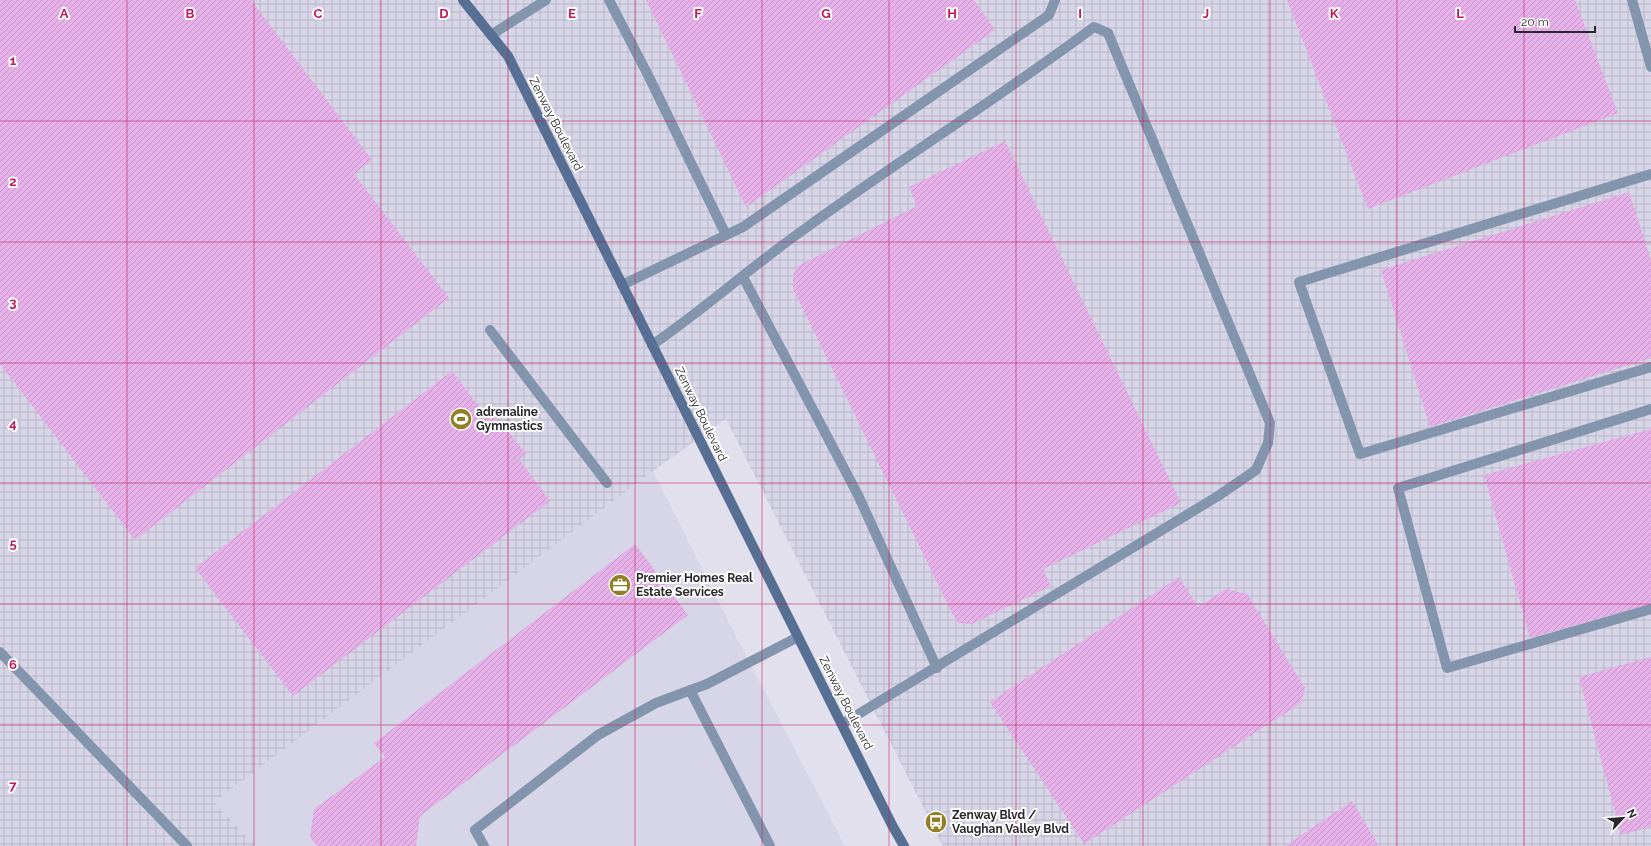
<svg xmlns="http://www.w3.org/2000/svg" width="1651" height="846" font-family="Raleway,sans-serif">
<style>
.built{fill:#d7d5e8}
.industrial{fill:url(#industrial-grid)}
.building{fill:url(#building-hatch)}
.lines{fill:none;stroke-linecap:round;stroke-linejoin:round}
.lane{stroke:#8394ad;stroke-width:10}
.secondary{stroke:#566f92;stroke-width:10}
.grid{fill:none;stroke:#c2185b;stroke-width:1;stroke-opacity:0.55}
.labels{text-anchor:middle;stroke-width:4;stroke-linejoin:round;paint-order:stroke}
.street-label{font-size:12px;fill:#28282c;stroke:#fff}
.poi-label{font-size:12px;font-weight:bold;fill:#28282c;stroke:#fff;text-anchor:start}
.grid-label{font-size:13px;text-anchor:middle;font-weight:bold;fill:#c2185b;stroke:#fff;stroke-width:4;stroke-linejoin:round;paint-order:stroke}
</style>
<defs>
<pattern id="industrial-grid" width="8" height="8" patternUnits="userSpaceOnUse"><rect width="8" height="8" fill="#d7d5e8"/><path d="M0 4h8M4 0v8" fill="none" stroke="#b9b7c7"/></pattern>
<pattern id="building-hatch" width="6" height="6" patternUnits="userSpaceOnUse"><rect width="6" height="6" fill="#e5b1e8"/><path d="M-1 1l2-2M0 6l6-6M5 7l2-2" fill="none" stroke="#c498c7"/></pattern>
</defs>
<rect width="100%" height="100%" fill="#e1e0ec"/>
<polygon class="built" points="653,471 743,650 845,846 255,846 213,802"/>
<polygon class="industrial" points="0,0 1651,0 1651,846 943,846 726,419 653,471 214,802 255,846 0,846"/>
<g class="building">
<polygon points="0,0 251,0 372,160 354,174 449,298 135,540 0,364"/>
<polygon points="646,0 974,0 995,30 746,207"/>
<polygon points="1287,0 1575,0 1618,113 1368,209"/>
<polygon points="1005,141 1181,503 1043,569 1051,586 972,624 958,623 953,615 793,289 793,275 798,266 917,206 909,187"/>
<polygon points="1629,192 1651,260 1651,358 1430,427 1381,270"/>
<polygon points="452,371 486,416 491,410 526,454 519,459 550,501 293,696 195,568"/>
<polygon points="1651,429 1651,604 1530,638 1484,475"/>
<polygon points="635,544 688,615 420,816 416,846 317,846 310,837 314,809 385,757 374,743"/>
<polygon points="1179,577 1198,607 1226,589 1247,594 1305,688 1301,703 1084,844 990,702"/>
<polygon points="1651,657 1651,827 1621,835 1579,677"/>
<polygon points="1352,801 1379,846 1285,846"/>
</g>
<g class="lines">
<g class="lane">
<polyline points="609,0 648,75 726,235"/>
<polyline points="1632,0 1651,67"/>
<polyline points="491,35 546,0"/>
<polyline points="1651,174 1299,282 1360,454 1651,367"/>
<polyline points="743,277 858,495 937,668"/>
<polyline points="622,285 743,227 1049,15 1055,0"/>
<polyline points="490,330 607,483"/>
<path d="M652 345C706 308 753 265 806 228 901 159 1000 97 1094 27L1108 33 1270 423 1268 443 1256 470 1218 496 842 724"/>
<polyline points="1651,409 1398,488 1447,668 1651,609"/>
<polyline points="0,652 187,846"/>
<polyline points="690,690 770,846"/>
<polyline points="484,846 475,830 598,735 656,703 707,684 798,637"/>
</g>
<polyline class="secondary" points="463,0 508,56 892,825 904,846"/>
</g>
<path class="grid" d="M127 0V846M254 0V846M381 0V846M508 0V846M635 0V846M762 0V846M889 0V846M1016 0V846M1143 0V846M1270 0V846M1397 0V846M1524 0V846M0 121H1651M0 242H1651M0 363H1651M0 483H1651M0 604H1651M0 725H1651"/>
<defs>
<g id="stadium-disc" transform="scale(1.15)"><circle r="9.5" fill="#918027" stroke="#fff"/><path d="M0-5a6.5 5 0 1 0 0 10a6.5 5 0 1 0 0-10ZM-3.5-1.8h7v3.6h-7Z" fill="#fff"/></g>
<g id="office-disc" transform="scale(1.15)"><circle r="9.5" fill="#918027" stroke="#fff"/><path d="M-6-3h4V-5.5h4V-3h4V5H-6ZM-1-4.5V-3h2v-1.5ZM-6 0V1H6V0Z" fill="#fff"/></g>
<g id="bus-disc" transform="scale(1.15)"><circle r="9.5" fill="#918027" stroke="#fff"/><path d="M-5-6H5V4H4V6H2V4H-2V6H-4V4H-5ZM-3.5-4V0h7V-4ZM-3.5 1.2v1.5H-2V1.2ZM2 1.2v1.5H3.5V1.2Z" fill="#fff"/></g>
</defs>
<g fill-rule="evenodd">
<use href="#stadium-disc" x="461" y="419"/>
<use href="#office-disc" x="620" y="585"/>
<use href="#bus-disc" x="936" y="822"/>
</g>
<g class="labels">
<g class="street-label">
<text transform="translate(556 124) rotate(63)" y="4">Zenway Boulevard</text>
<text transform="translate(701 414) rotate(64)" y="4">Zenway Boulevard</text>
<text transform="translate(846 703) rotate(63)" y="4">Zenway Boulevard</text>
</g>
<g class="poi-label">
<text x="476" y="416">adrenaline<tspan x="476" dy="14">Gymnastics</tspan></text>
<text x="636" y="582">Premier Homes Real<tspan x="636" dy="14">Estate Services</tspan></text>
<text x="952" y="819">Zenway Blvd /<tspan x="952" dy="14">Vaughan Valley Blvd</tspan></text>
</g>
</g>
<g class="grid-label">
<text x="64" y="18">A</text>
<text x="190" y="18">B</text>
<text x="318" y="18">C</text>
<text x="444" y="18">D</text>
<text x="572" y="18">E</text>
<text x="698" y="18">F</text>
<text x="826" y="18">G</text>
<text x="952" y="18">H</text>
<text x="1080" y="18">I</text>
<text x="1206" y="18">J</text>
<text x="1334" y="18">K</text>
<text x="1460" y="18">L</text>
<text x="13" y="65">1</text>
<text x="13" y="186">2</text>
<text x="13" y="307">3</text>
<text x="13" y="428">4</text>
<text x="13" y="548">5</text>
<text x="13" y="669">6</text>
<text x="13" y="790">7</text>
</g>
<g transform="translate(1623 818) rotate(64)" stroke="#ffffff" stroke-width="3" paint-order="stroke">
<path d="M0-3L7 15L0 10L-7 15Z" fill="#28282c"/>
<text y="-6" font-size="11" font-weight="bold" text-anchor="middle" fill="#28282c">N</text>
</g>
<path d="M1515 26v6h80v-6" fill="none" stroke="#28282c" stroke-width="2"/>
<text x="1521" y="26" font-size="12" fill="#28282c" stroke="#ffffff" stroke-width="3" paint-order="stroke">20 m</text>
</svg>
